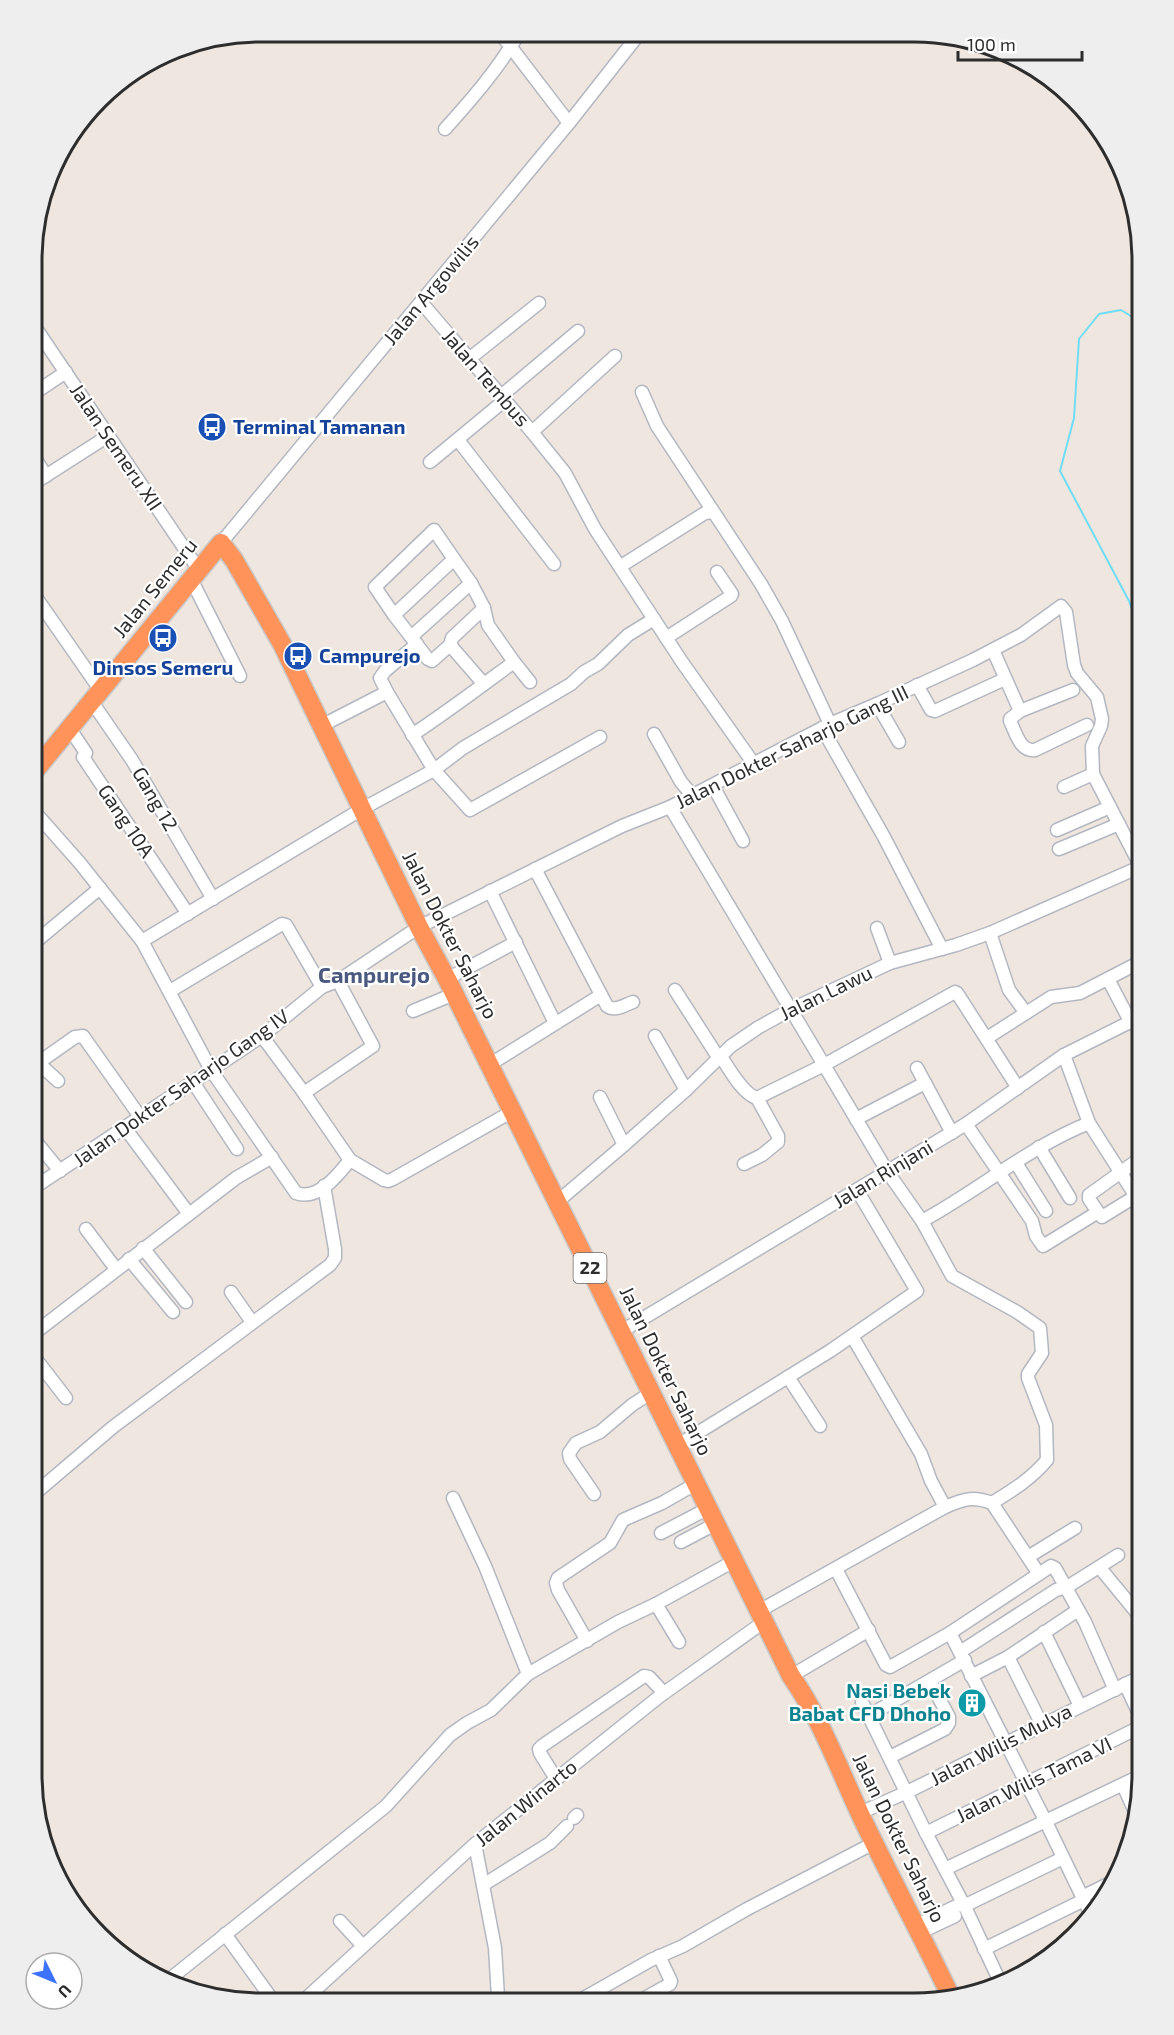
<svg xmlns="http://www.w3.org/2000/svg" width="1174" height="2035" font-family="'Exo 2',sans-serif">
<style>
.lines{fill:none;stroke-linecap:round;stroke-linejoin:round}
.stream{stroke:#6fddf5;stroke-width:2}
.minor-casing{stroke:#b3b7c1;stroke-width:15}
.highway-casing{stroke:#c8c8c8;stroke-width:21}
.minor{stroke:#fff;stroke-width:12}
.highway{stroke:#ff935a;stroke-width:18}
.labels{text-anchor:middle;stroke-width:4.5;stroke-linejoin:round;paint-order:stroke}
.shield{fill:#fff;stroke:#6c6c6c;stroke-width:1.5}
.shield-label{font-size:18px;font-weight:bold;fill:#2d2d2d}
.street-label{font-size:20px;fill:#2d2d2d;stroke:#fff}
.transit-label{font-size:20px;font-weight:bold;fill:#164399;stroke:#fff;text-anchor:start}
.culture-label{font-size:20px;font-weight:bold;fill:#0d838f;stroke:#fff;text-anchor:end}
.quarter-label{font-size:22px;font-weight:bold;fill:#4b5981;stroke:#fff}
.rim{fill:none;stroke:#2d2d2d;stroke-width:3}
</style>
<rect width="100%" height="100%" fill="#efe7df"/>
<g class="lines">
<polyline class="stream" points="1142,637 1129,601 1060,471 1074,418 1079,339 1099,314 1121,310 1142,323"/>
<g class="minor-casing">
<g id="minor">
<polyline points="500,33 569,123"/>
<path d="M445 129C472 99 499 68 519 33"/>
<polyline points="421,302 532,432 565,473 595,529 682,662 754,764"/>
<polyline points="33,324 199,570"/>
<polyline points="469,359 539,303"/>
<polyline points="642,392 657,426 761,584 782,621 830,724"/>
<polyline points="33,394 66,372"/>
<polyline points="501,396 578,331"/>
<polyline points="532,432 615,356"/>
<polyline points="458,440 554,564"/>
<polyline points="33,455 46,476"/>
<polyline points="430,462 505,400"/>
<polyline points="33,484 108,436"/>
<polyline points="221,543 569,123 639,34"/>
<polyline points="621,566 705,513 712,512"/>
<polyline points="191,579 240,676"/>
<polyline points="33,593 101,691"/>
<polyline points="394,615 454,559 471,583"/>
<path d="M411 637 471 583 484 608 488 625 514 662C480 687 447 712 412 735"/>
<polyline points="666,638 731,596 732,594 717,572"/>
<polyline points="450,645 432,661 428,659 394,615 375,587 434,530 454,559"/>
<polyline points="993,650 1020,711"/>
<polyline points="514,662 530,682"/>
<polyline points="483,683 450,645 452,638 484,608"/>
<polyline points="917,685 931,710 935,711 1005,679"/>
<path d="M1073 690 1020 711 1010 719V721C1016 733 1020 752 1035 750L1087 725"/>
<polyline points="387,692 380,678 385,671 417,644"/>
<polyline points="92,702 132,760 213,899"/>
<polyline points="877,704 899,742"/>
<polyline points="321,726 387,692 434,770 470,810 600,737"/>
<polyline points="822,728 884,837 942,949"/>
<polyline points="70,729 86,753 83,757 188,914"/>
<polyline points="654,734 681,782 693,796"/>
<polyline points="713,786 743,841"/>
<polyline points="1064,787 1093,774 1142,869"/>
<polyline points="670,807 824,1065 757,1098 778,1136 778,1142 762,1155 744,1164"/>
<path d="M33 810 79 862 142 941 211 1070 296 1193C318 1201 338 1175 350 1160"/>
<polyline points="1057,830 1110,807"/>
<polyline points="1059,849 1119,824"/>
<path d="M535 869 607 1006C615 1012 624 1005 633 1002"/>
<polyline points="490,891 555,1023"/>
<polyline points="33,914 36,918"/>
<polyline points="877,928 890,963"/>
<polyline points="990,933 1009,990 1026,1013"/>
<polyline points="142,941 362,809 434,770 463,748 571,684 584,672 598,664 628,635 654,619"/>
<polyline points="33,944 100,888"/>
<polyline points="447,979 516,942"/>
<polyline points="1108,979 1131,1023"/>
<polyline points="675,990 718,1057"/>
<polyline points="170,991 282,924 286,925 322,987"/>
<polyline points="413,1011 454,994"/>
<polyline points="262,1036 304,1093 350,1160 384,1180 388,1181 393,1179 513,1111"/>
<polyline points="655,1036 686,1090"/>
<polyline points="987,1038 1051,997 1080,993 1142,961"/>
<path d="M720 1055C728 1067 743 1095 757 1098"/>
<polyline points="1064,1055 1089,1123 1142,1206"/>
<polyline points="33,1058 58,1081"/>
<polyline points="38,1063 75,1037 83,1036 141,1118"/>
<polyline points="489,1065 601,995"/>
<polyline points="917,1068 952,1133"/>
<polyline points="193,1082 237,1149"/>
<path d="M1018 1088 957 993 955 992 824 1065 887 1171 922 1221C979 1190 1029 1147 1089 1123"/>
<polyline points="304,1093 373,1046 338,981"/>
<polyline points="600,1097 624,1145"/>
<polyline points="856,1119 925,1083"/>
<polyline points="966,1124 1032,1221 1036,1236 1043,1246 1098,1212 1089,1199 1089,1195 1142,1157"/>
<polyline points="125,1128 189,1214"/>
<polyline points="32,1137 60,1171"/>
<polyline points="1039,1147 1070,1198"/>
<polyline points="1016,1163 1046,1211"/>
<polyline points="32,1189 262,1036 322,987 338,981 419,927 622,826 670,807 830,724 877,704 973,660 1021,635 1061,606 1066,612 1074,665 1077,673 1097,697 1102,719 1101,726 1092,746 1093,774"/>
<polyline points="557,1202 624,1145 686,1090 731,1046 759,1027 790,1010 890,963 956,945 990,933 1142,866"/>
<polyline points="1098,1212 1102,1217 1136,1196"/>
<polyline points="86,1229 116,1269"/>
<polyline points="143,1248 186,1302"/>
<polyline points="129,1259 173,1312"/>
<polyline points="231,1292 252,1322"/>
<polyline points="622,1331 966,1124 1064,1055 1142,1016"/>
<polyline points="32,1335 236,1178 272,1157"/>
<polyline points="852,1336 921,1454 931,1481 945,1507"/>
<polyline points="32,1354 66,1398"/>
<polyline points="788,1377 820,1426"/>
<polyline points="32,1416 35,1420"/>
<polyline points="678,1445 830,1351 917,1291 857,1190"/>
<polyline points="594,1494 570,1459 569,1453 576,1443 600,1432 632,1405 652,1392"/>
<polyline points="32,1496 113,1427 330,1265 335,1258 335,1249 324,1186"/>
<polyline points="453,1498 485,1566 528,1674"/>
<polyline points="661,1533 709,1508"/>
<polyline points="681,1542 717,1523"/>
<polyline points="1028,1557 1075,1528"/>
<polyline points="1100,1568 1142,1619"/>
<polyline points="836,1569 886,1665 890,1667 950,1633 1039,1574 992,1503"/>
<polyline points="1039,1574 1051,1566 1055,1568 1085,1622 1115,1690"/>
<polyline points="656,1604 679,1642"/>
<path d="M759 1611 945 1507C964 1499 972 1496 992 1503 1013 1490 1031 1479 1047 1460L1046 1425 1028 1378V1374L1042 1353 1040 1328 1017 1312 952 1276 922 1221"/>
<polyline points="1044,1632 1080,1706"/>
<polyline points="950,1633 1046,1822 1092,1917"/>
<polyline points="587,1641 558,1590 556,1583 558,1578 610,1543 623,1520 662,1503 697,1483"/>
<polyline points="960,1652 1056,1590 1067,1587 1118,1555"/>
<polyline points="1008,1657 1042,1725"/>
<polyline points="791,1676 869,1630"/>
<polyline points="971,1676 1008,1657 1078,1610"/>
<polyline points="1125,1684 1142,1720"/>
<polyline points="862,1702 926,1833 966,1909 1001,1984"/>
<polyline points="870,1715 965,1660"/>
<polyline points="890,1757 945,1729 949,1723 949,1717 930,1681"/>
<polyline points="556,1779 540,1753 539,1749 542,1746 644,1676 649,1677 664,1693"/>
<polyline points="1123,1785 1136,1814"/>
<polyline points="860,1813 907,1792 1142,1676"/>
<polyline points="574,1818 577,1815"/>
<polyline points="926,1833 1142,1726"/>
<polyline points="475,1844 495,1948 498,1997 496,2002"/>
<polyline points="945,1869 1142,1775"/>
<polyline points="483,1885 550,1843 567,1826"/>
<polyline points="1082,1897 1114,1881"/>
<polyline points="340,1921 363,1946"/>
<polyline points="917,1925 963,1903 968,1904 1063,1858"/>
<polyline points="921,1932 955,1916"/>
<polyline points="225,1934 274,2002"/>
<polyline points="984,1949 1084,1900"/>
<polyline points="166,1982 386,1806 450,1735 467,1723 491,1710 528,1674 618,1622 656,1604 734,1561"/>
<polyline points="302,2002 475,1844 660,1696 765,1621"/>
<polyline points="575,2003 651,1960 683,1946 747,1909 874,1843"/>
<polyline points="636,2003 670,1984 671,1981 659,1956"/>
</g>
</g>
<g class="highway-casing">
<path id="highway" d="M33 773 221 543 234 560 282 644 419 927 447 979 791 1676C821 1719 839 1769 861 1816 890 1877 922 1936 951 1997"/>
</g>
<use href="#minor" class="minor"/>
<use href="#highway" class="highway"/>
</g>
<defs>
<g id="bus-disc" transform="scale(1.5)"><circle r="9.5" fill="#1a4fb4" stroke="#fff"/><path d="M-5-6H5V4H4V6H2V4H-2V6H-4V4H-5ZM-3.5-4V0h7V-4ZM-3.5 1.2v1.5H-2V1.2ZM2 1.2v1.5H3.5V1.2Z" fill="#fff"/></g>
<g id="building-disc" transform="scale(1.5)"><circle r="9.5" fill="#0f9aa8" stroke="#fff"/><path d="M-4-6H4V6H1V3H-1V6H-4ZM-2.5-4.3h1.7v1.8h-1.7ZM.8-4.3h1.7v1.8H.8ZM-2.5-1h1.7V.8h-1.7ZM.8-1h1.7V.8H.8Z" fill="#fff"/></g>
</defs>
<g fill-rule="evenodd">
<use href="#bus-disc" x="212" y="427"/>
<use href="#bus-disc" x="163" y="638"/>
<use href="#bus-disc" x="298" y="656"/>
<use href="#building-disc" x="972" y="1703"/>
</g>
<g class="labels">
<rect class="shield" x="573.5" y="1253" width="33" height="30" rx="4.5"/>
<g class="shield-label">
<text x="590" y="1274">22</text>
</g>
<g class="street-label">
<text transform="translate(431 290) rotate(-50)" y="7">Jalan Argowilis</text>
<text transform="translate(486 378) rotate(49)" y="7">Jalan Tembus</text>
<text transform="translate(116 447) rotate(56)" y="7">Jalan Semeru XII</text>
<text transform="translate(155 588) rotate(-51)" y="7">Jalan Semeru</text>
<text transform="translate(792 747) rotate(-26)" y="7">Jalan Dokter Saharjo Gang III</text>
<text transform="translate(155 799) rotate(60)" y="7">Gang 12</text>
<text transform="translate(126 821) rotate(56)" y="7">Gang 10A</text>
<text transform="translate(450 935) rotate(63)" y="7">Jalan Dokter Saharjo</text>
<text transform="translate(826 993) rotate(-26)" y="7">Jalan Lawu</text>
<text transform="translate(181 1088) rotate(-35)" y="7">Jalan Dokter Saharjo Gang IV</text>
<text transform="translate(883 1174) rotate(-31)" y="7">Jalan Rinjani</text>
<text transform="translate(666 1371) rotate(64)" y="7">Jalan Dokter Saharjo</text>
<text transform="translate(1001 1745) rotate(-27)" y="7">Jalan Wilis Mulya</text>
<text transform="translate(1034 1780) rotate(-26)" y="7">Jalan Wilis Tama VI</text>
<text transform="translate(526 1803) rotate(-39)" y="7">Jalan Winarto</text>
<text transform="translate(899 1838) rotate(64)" y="7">Jalan Dokter Saharjo</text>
</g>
<g class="transit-label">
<text x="233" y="434">Terminal Tamanan</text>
<text x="319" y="663">Campurejo</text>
<text x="163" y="675" text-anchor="middle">Dinsos Semeru</text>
</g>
<g class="culture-label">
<text x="951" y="1698">Nasi Bebek<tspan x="951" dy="23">Babat CFD Dhoho</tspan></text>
</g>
<g class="quarter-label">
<text x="374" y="983">Campurejo</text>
</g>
</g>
<path d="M0 0H1174V2035H0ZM260 42H914A218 218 0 0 1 1132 260V1775A218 218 0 0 1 914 1993H260A218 218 0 0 1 42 1775V260A218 218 0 0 1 260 42Z" fill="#eee" fill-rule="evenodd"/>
<path class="rim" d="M260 42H914A218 218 0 0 1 1132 260V1775A218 218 0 0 1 914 1993H260A218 218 0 0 1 42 1775V260A218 218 0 0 1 260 42Z"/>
<g transform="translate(54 1981) rotate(133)"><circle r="28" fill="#ffffff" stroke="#ababab" stroke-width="1.5"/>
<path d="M0-4.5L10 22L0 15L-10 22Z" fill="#3c72ff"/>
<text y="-9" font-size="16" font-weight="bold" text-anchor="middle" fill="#2d2d2d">U</text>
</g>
<path d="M958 51v9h124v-9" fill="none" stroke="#2d2d2d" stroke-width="3"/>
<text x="967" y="51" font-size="18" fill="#2d2d2d" stroke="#ffffff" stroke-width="4.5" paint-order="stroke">100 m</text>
</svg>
